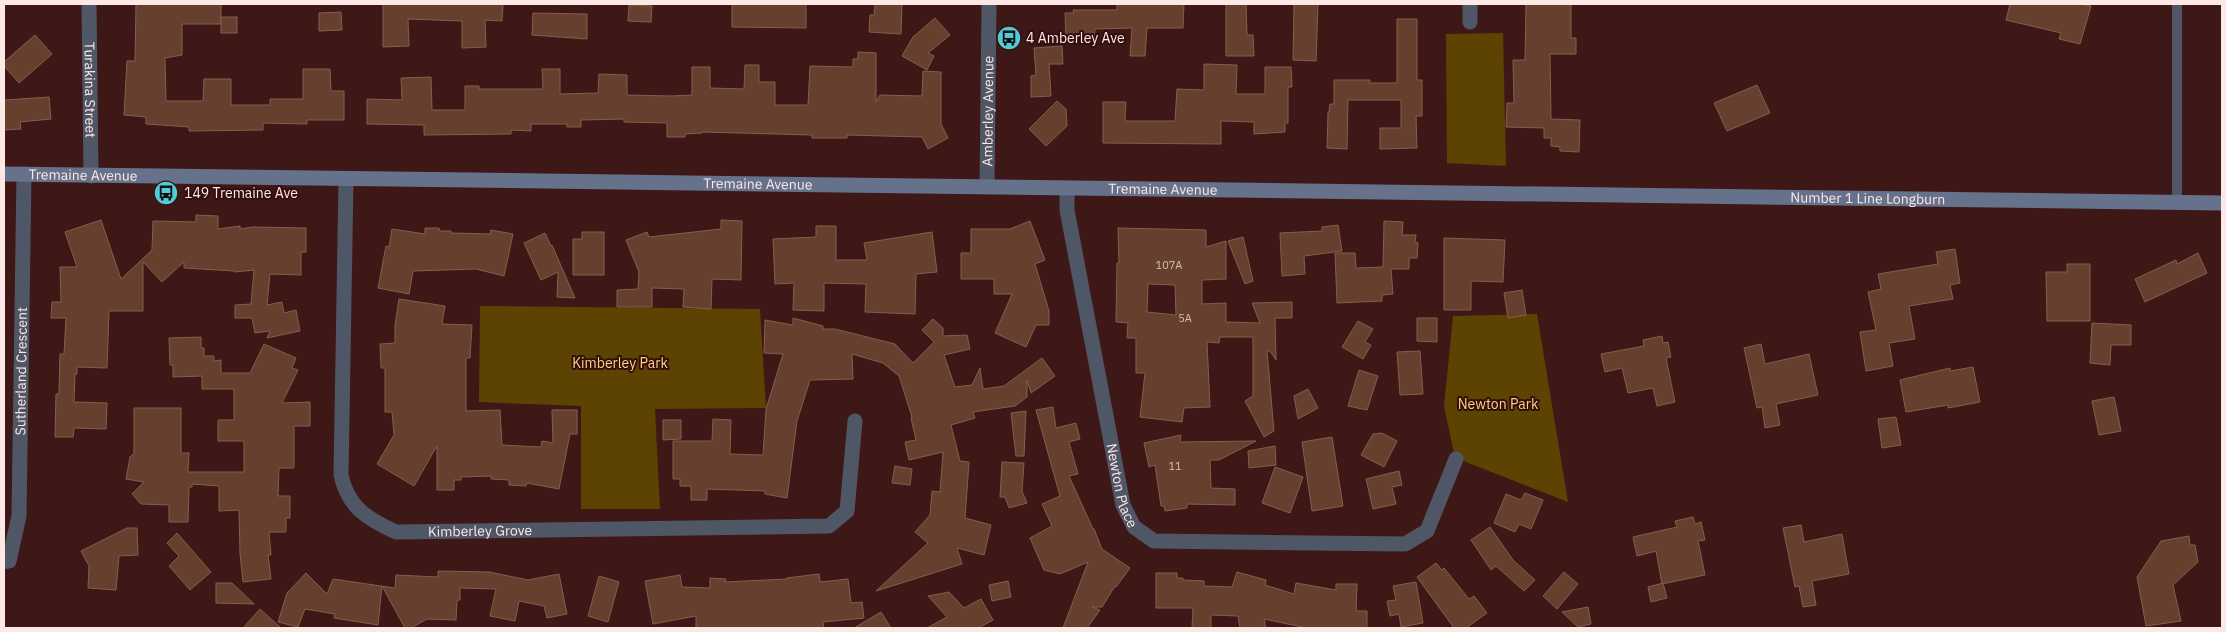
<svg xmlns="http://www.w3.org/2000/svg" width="2226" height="632" font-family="'IBM Plex Sans',sans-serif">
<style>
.green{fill:#5d4301}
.building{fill:#663f2f;stroke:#875e4c;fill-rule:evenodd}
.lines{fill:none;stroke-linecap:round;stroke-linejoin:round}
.service{stroke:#4f5766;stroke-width:10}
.minor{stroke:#4f5766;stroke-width:15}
.tertiary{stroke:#4f5766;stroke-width:15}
.secondary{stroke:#66728b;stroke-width:15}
.labels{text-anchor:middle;stroke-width:4;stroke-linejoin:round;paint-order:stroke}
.number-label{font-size:11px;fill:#d8beb8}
.poi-label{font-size:14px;fill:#fee8e6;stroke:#330e0d;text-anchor:start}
.street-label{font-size:14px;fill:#fee8e6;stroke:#330e0d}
.park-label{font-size:14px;fill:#fcd482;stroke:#330e0d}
</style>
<rect width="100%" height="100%" fill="#3e1816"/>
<g class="green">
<polygon points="1503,33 1506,166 1447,163 1446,34"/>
<polygon points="480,306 760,309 766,408 655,409 660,509 581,509 581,406 479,402"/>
<polygon points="1537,314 1568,502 1466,462 1454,453 1444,406 1453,316"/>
</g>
<g class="building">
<polygon points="136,4 221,4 221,24 182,24 182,55 165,58 166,101 203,101 204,79 231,79 231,105 270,105 270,99 303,99 303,69 330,69 331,91 344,91 344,120 307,120 307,124 263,123 263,130 189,131 189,127 146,124 146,117 124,115 127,61 135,61"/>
<polygon points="383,4 503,4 502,21 485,20 486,47 462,48 462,21 408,19 409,46 383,47"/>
<polygon points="732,4 806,4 806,28 732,27"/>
<polygon points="875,4 902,4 901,34 869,32 870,15 874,15"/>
<polygon points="1117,4 1184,4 1183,28 1147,28 1145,56 1130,56 1132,28 1095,29 1094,37 1066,37 1065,13 1074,13 1073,10 1117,10"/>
<polygon points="1226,4 1246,4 1247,35 1253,35 1254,56 1226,56"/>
<polygon points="1294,4 1318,4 1316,61 1293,60"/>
<polygon points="1526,4 1571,4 1571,38 1576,38 1576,54 1550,54 1551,119 1580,120 1579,152 1560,151 1560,147 1551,146 1551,138 1544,138 1544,128 1506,127 1507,103 1514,103 1513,60 1525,60"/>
<polygon points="2010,4 2081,4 2091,6 2080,44 2059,39 2061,33 2006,20"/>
<polygon points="629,5 652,6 651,22 628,21"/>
<polygon points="341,12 342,30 319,31 319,13"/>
<polygon points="533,13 587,14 587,39 532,35"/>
<rect x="221" y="17" width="16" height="16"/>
<polygon points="935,18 950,35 928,53 934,56 927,70 902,56 913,37"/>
<polygon points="1397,19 1417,19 1417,80 1422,80 1422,116 1416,116 1417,148 1380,149 1380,128 1401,128 1401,100 1348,100 1347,149 1327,148 1328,112 1329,112 1330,104 1334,104 1334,80 1370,80 1369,83 1397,83"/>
<polygon points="35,35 52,54 19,83 4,66 4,62"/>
<polygon points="1062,46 1063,64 1049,64 1051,96 1031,97 1031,76 1036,75 1034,48"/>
<polygon points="858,52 876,53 876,102 880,95 922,96 923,71 941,72 941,124 948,138 928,149 922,137 847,135 847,138 812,138 812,135 702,132 702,133 685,134 685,137 667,137 667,123 624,122 624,119 581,120 581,127 567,127 567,124 531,124 531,131 511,130 511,134 424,135 424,125 367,124 367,99 402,100 401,78 431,77 432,110 465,110 465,86 479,86 479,89 543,89 542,69 560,69 560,94 598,93 599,74 627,75 627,95 671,96 692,95 692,67 710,67 710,88 744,89 745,65 759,65 759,82 775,82 775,105 808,105 810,66 853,67 853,59 858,59"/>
<polygon points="1204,64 1237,65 1236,94 1265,94 1265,67 1291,67 1292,87 1288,87 1288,123 1285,123 1285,132 1254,134 1254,122 1221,121 1221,144 1103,143 1103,102 1126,102 1125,121 1175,121 1177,89 1204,90"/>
<polygon points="1757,85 1770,113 1727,131 1714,103"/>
<polygon points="49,97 51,119 20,122 21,129 4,130 4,100"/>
<polygon points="1057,101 1066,109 1067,126 1046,146 1029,129"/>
<polygon points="196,215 218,216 218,229 240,226 240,229 253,227 306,228 306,252 301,252 301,275 270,274 267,305 282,302 284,313 296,310 300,331 267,338 270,331 255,333 252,318 235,318 235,305 251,304 254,270 235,272 234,271 184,268 184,262 162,282 143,262 143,311 109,311 107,368 77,367 77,374 75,374 74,402 107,403 106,429 74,428 73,437 55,437 56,394 59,394 60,354 64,354 66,318 51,318 52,302 61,302 60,267 77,267 65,232 101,220 121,279 152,250 153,221 196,222"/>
<polygon points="721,220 742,221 741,280 712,279 711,309 683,307 684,289 652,288 652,307 617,307 617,290 638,289 639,272 626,240 647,232 649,237 721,229"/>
<polygon points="1030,221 1045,260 1035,264 1049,311 1049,325 1036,325 1026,347 995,333 1012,294 994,294 994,279 961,279 961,253 971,253 971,229 1010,229"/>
<polygon points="1384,221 1403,222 1402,235 1416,235 1415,242 1418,243 1417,258 1409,258 1409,269 1391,269 1393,294 1382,295 1382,301 1337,303 1335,253 1355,253 1356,268 1383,267"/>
<polygon points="1338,225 1342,251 1304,256 1305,274 1282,276 1280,233 1322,231 1322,227"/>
<polygon points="816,226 836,226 836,260 867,260 864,243 932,232 937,272 916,274 915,314 865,312 866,284 824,283 824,311 793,310 794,283 775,284 773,239 816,237"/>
<polygon points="425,228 439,228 440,231 451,231 451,233 490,234 491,230 513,234 504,276 476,269 413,271 409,294 378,288 386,246 389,247 392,229 425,234"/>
<path d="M1118 228 1206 230V247L1226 241V279L1202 280V304L1226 303V322L1260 323 1252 303 1292 302V318H1275L1276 360 1270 351H1267L1274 431 1264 437 1245 401 1253 396V337H1220L1219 343 1207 342 1210 407 1184 408 1182 422 1140 417 1145 373H1136V338H1127L1128 323 1116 322 1117 263H1119ZM1148 284 1175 285 1176 315 1147 312Z"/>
<polygon points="582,232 604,232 604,275 573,275 573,239 582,239"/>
<polygon points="545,233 551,246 552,245 575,298 557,297 558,272 541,280 524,243"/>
<polygon points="1243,237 1253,281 1245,284 1228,241"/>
<polygon points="1444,238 1505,240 1503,282 1471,281 1471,310 1444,310"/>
<polygon points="1955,249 1960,283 1950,285 1953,299 1909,306 1915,339 1889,343 1893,366 1866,371 1860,332 1876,330 1868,292 1881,289 1878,274 1938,264 1936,252"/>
<polygon points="2198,253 2207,273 2145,302 2135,279 2176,260 2177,264"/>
<polygon points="2067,264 2090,264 2090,321 2047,321 2046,272 2067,272"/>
<polygon points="1522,290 1526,315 1508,318 1504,293"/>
<polygon points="399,299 445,306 442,324 472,325 470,358 466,358 466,411 500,410 502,445 541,447 542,441 553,443 552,410 577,410 577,434 570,434 559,489 527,483 526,486 509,485 509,480 491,479 491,476 461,477 461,480 454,480 454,490 437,490 437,446 414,486 377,464 394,435 392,412 385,412 385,368 381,368 380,344 395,343 395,325"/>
<polygon points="793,318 823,326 823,329 835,329 895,344 913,363 934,342 922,330 933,319 943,328 943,336 967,335 970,349 944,355 955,387 972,385 980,368 983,389 1004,386 1042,358 1055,376 1031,393 1027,380 1027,397 1015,406 973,412 975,418 951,425 960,461 969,462 965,518 991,525 984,555 957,548 962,564 876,591 928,543 915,532 930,515 932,491 940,492 943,452 909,460 905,442 916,440 911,418 912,417 899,376 883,363 852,354 853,379 810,380 797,421 787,498 765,494 765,491 707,489 707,500 691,500 691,486 680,486 680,479 673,479 673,441 712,441 713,419 731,420 730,454 763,455 766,409 783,354 764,353 765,320 793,325"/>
<polygon points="1417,318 1437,318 1437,342 1417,341"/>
<polygon points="1358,321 1373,329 1365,342 1371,345 1363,359 1342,347"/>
<polygon points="2092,323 2131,325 2131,345 2111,345 2110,365 2090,363"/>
<polygon points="1662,336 1663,343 1668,342 1671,357 1666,358 1675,402 1657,406 1653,388 1628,393 1622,368 1605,372 1601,354 1644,346 1643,340"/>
<polygon points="201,337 201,348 204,348 204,356 214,356 214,361 221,360 221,373 250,373 264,344 296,358 292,368 298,370 282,403 310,402 310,426 294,426 294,468 279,468 278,496 290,496 290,518 286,518 286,532 269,532 271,555 268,555 271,579 243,582 240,554 239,510 219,511 219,486 192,484 192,487 189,487 188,522 169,522 169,505 141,504 132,494 144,482 126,479 130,457 134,453 134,408 181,408 181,453 189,453 188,472 244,472 244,441 218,441 218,420 234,420 234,389 202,389 202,376 173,377 173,365 170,365 169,338"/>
<polygon points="1761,344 1765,364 1809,354 1818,395 1776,404 1780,425 1765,428 1762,407 1757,408 1744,348"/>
<polygon points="1420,351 1423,394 1400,395 1397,352"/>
<polygon points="1973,367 1980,402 1948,408 1948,405 1906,412 1900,380 1950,368 1950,371"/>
<polygon points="1359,370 1378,376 1367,410 1348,406"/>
<polygon points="1308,389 1318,408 1298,419 1294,396"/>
<polygon points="2114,397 2121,431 2099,435 2092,401"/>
<polygon points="1053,407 1056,428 1076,423 1080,439 1069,442 1078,474 1069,476 1093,529 1094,529 1102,549 1130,568 1116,587 1115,586 1102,607 1092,607 1100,610 1087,628 1063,628 1088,562 1060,574 1044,570 1030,538 1052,526 1042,504 1060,496 1036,410"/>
<polygon points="1026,411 1024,456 1016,456 1011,413"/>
<polygon points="1896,417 1901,445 1882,448 1878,419"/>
<polygon points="663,420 681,420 681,439 663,440"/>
<polygon points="1382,433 1397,441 1384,467 1361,455 1373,434"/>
<polygon points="1181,435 1180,442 1256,441 1219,460 1210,460 1211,488 1235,489 1235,505 1187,504 1187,508 1165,511 1164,506 1161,506 1155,465 1149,467 1144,443"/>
<polygon points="1332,437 1343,506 1312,511 1302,442"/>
<polygon points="1275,446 1276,465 1249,468 1248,451"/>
<polygon points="1002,462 1024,463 1022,491 1027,503 1009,508 1005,497 1000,497"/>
<polygon points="895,466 912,469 910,485 892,483"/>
<polygon points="1275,467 1303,477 1290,513 1262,503"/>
<polygon points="1399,471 1402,485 1392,487 1396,504 1373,509 1366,479"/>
<polygon points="1525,493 1543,500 1531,529 1519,524 1515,532 1494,523 1506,494 1521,500"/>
<polygon points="1693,517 1695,524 1701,522 1705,540 1698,541 1705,575 1662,584 1656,551 1637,556 1633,537 1677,527 1675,521"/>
<polygon points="1801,525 1804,542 1842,534 1849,574 1812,581 1816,605 1803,607 1799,586 1795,587 1783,528"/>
<polygon points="1490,527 1513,560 1535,580 1524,591 1496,566 1491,570 1471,540"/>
<polygon points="127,528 137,528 138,555 119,556 116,590 88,588 89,566 81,551"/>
<polygon points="177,533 211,572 190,590 169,566 179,556 167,543"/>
<polygon points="2189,536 2190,545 2195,545 2198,562 2173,585 2181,621 2146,626 2137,577 2161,541"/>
<polygon points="1436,563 1442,570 1444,568 1469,599 1474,596 1487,613 1466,628 1454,628 1417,577"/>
<polygon points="438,571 489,572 528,580 559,574 567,614 547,618 544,606 519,601 515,621 490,616 496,589 460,588 460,600 457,600 456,620 427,619 411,628 405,628 382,586 378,625 334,618 335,614 305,609 298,627 278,622 287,593 306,573 327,594 333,579 395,588 396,575 438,577"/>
<polygon points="1237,572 1266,580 1265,585 1294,594 1296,583 1336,590 1336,584 1357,584 1356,611 1367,611 1367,628 1307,628 1264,619 1266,628 1240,628 1238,616 1211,615 1211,628 1192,628 1193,608 1156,608 1156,573 1177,573 1177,578 1183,578 1183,580 1204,581 1204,586 1232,587"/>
<polygon points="1564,572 1578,584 1557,609 1543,596"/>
<polygon points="819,574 820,582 848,579 851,603 862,602 864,618 823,622 824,628 696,628 696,616 653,624 645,581 680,575 682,587 710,588 710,578 726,579 725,582 787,579 787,578"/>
<polygon points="599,576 619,582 608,622 588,616"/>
<polygon points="1008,581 1011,597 992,601 989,585"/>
<polygon points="1416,582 1423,623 1401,627 1399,614 1390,616 1387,601 1396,600 1393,586"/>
<polygon points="216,583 232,583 254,604 216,603"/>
<polygon points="1663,583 1667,598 1651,602 1648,587"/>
<polygon points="949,592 964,608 981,599 993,620 978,628 927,628 947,617 928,596"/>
<polygon points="1588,607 1591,624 1578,627 1562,612"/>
<polygon points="260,609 281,628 243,628"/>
<polygon points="881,612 891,628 854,628"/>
</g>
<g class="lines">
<polyline class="service" points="2177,4 2177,202"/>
<g class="minor">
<path id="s1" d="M89 4 91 176"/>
<polyline points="1470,22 1470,4"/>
<path id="s2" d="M346 180 341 475C348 507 367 519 396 532L829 526 847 511 855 421"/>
<path id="s3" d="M1067 189V210L1123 505 1134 527 1154 541 1405 544 1427 531 1456 459"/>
<path id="s4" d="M4 562 9 561 19 516 24 174"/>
</g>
<path class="tertiary" id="s5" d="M987 187 989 4"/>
<path class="secondary" id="s6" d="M4 174 2222 203"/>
</g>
<defs>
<g id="bus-disc" transform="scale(1.25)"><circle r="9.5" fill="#52cbd7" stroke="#330e0d"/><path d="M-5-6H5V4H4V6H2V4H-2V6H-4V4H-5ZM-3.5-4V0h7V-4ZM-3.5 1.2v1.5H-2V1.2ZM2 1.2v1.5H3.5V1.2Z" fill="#111"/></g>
</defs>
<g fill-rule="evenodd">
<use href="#bus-disc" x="1009" y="38"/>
<use href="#bus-disc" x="166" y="193"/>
</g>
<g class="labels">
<g class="number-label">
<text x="1169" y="269">107A</text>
<text x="1185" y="322">5A</text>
<text x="1175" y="470">11</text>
</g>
<g class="poi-label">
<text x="1026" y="43">4 Amberley Ave</text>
<text x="184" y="198">149 Tremaine Ave</text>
</g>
<g class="street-label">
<text dy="5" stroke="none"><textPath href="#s1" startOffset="86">Turakina Street</textPath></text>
<text dy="5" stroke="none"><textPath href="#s5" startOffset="76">Amberley Avenue</textPath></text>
<text dy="5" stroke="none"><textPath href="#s6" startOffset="79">Tremaine Avenue</textPath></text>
<text dy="5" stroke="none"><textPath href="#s6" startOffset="754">Tremaine Avenue</textPath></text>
<text dy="5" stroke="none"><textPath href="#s6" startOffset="1159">Tremaine Avenue</textPath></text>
<text dy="5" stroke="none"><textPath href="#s6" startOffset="1864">Number 1 Line Longburn</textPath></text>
<text dy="5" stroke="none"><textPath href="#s4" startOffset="196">Sutherland Crescent</textPath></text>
<text dy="5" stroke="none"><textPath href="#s3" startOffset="302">Newton Place</textPath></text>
<text dy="5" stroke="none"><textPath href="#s2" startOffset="462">Kimberley Grove</textPath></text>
</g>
<g class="park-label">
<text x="620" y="368">Kimberley Park</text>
<text x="1498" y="409">Newton Park</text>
</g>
</g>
<rect width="2226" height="632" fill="none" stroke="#fee8e6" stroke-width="10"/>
</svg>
